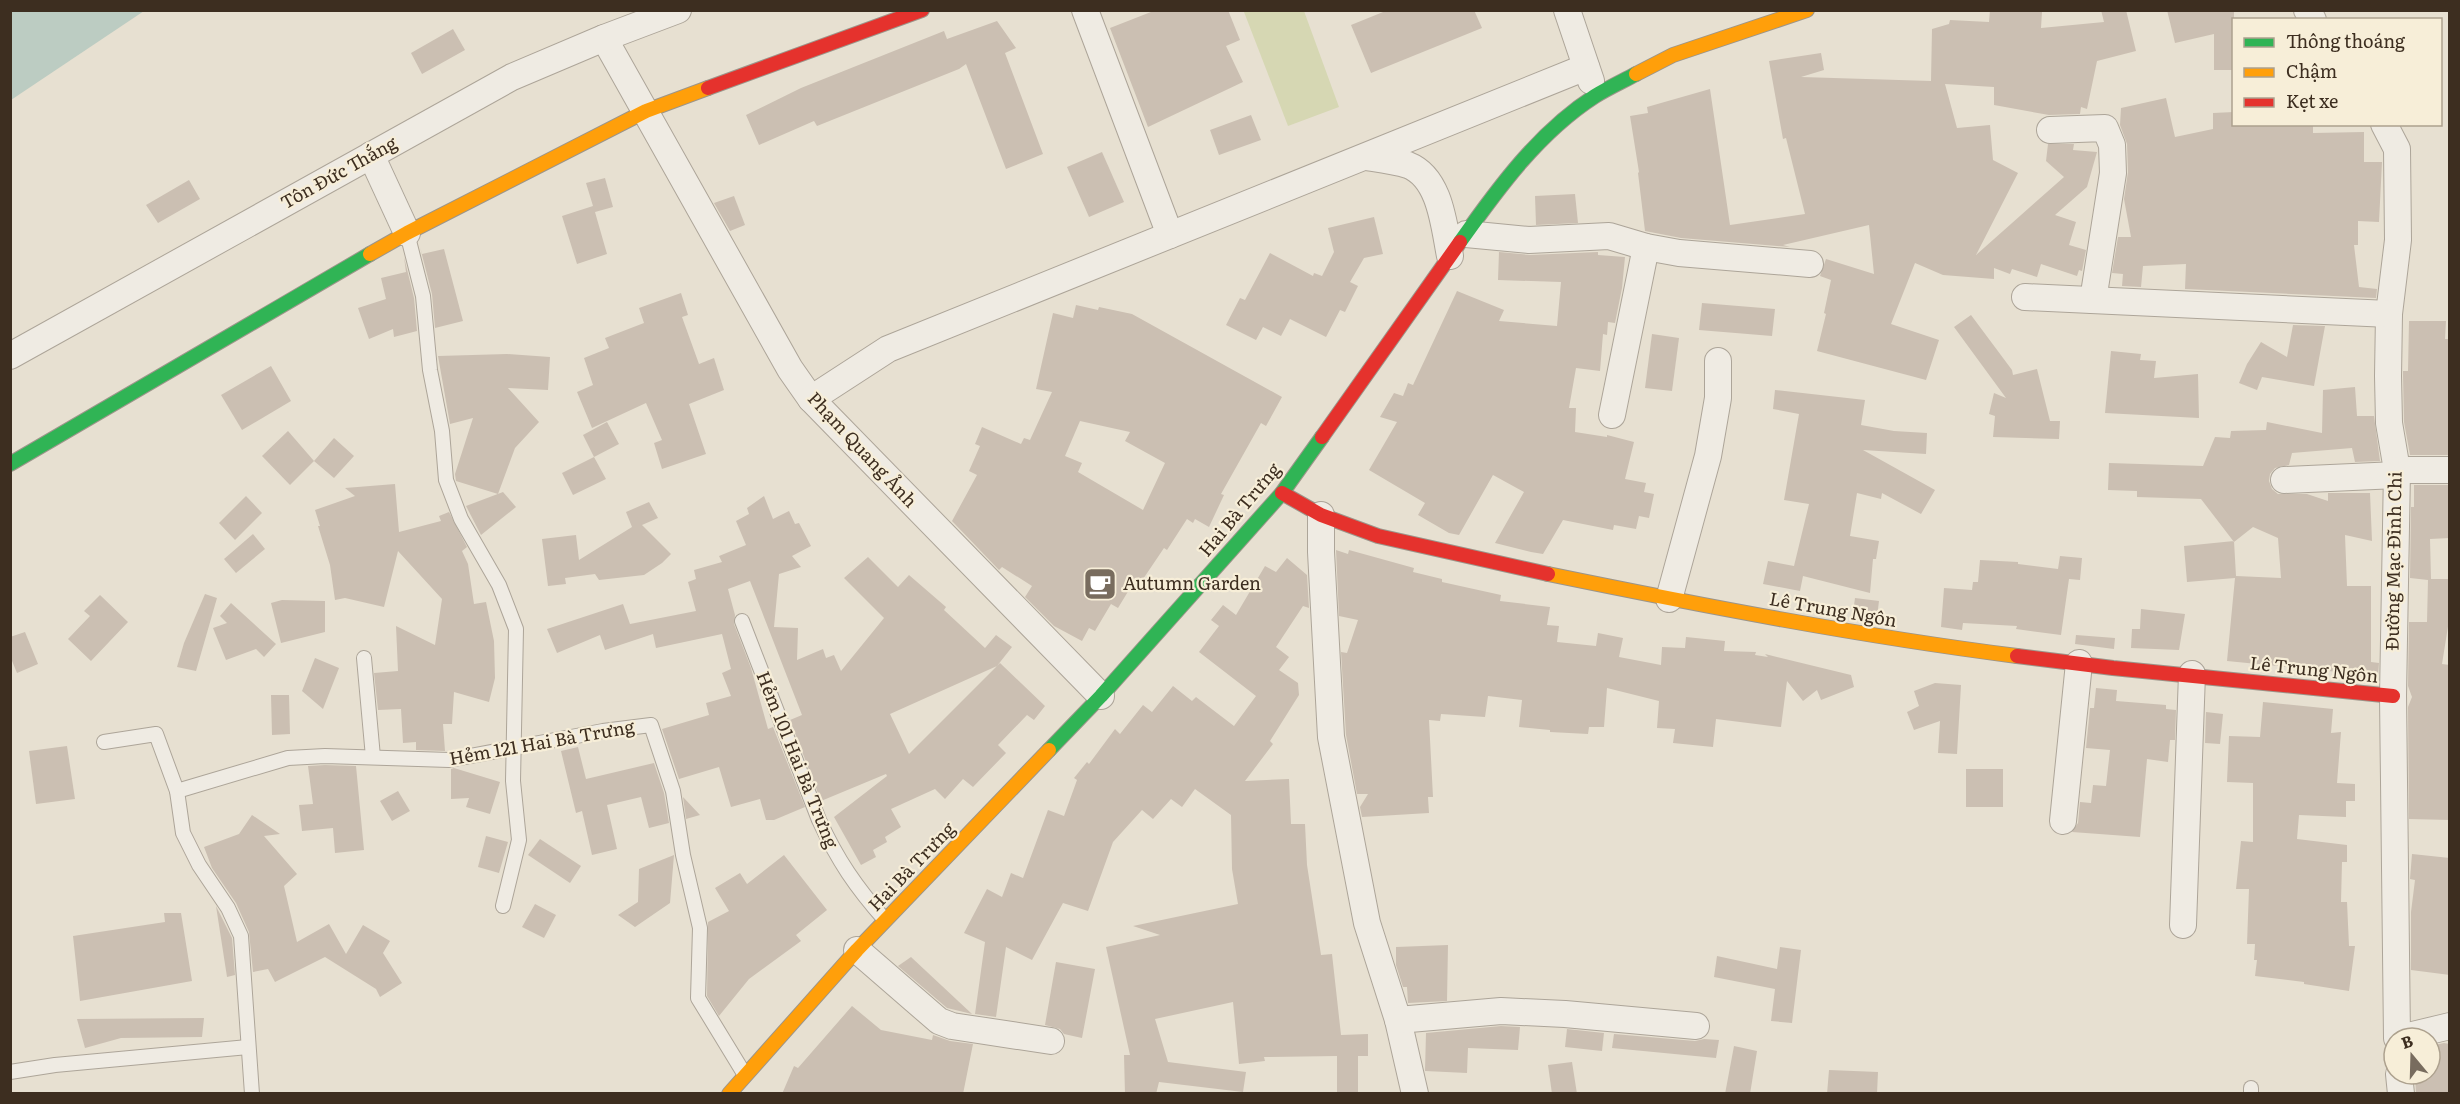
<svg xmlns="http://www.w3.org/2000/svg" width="2460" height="1104" font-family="Literata,serif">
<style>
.green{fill:#d6d7b3}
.water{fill:#bcccc2}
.building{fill:#cbbfb2;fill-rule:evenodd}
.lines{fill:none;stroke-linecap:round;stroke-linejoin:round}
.lane-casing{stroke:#ada599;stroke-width:16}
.street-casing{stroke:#ada599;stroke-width:28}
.fast-casing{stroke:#9c958a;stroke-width:16}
.slow-casing{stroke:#9c958a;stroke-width:16}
.jam-casing{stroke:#9c958a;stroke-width:16}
.lane{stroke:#efebe3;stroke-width:14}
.street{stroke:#efebe3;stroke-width:26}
.fast{stroke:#30b455;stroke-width:14}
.slow{stroke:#ff9f0a;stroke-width:14}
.jam{stroke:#e5322d;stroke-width:14}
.labels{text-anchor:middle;stroke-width:4.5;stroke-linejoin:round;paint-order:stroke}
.street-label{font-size:18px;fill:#3d2e20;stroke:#f7eed8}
.poi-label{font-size:18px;fill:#3d2e20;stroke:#f7eed8;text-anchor:start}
</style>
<rect width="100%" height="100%" fill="#e7e0d1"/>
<polygon class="green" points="1248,11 1304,11 1339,107 1288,126 1244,12"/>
<polygon class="water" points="11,10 144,10 144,11 11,100"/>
<g class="building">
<polygon points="1156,10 1228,10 1240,40 1226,46 1243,82 1148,127 1110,28"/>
<polygon points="1388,10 1474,10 1482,28 1371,73 1351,25"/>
<polygon points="1990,10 2042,12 2041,28 2104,22 2101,10 2126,10 2136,51 2097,61 2087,109 2081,107 2080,114 2049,115 1994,105 1994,87 1945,84 1957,128 1990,125 1993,160 2018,173 1976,255 2064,177 2046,161 2048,144 2074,144 2073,150 2097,152 2087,187 2055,215 2076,222 2069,245 2086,250 2082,271 2079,270 2077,276 2041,264 2037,277 2012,269 2010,274 1994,268 1994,279 1943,275 1915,263 1891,324 1939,340 1926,380 1817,351 1826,314 1824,313 1831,280 1820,276 1826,259 1874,274 1869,225 1783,245 1790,247 1681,238 1645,231 1638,173 1639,172 1630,116 1648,113 1647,107 1710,89 1730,225 1805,214 1786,138 1783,139 1769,61 1821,53 1824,70 1801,77 1931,81 1932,29 1949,24 1950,20 1989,22"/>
<polygon points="2167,10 2234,10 2234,70 2214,70 2214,34 2175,43"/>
<polygon points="997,21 1016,48 1005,53 1043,154 1006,169 966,64 959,69 817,126 814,121 759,145 746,115 801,88 944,31 947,39"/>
<polygon points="453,29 465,50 422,74 411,53"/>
<polygon points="2166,98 2175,137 2213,129 2213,113 2234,112 2234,124 2313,124 2313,133 2364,132 2364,162 2382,162 2379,222 2358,221 2358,245 2354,245 2359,287 2377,289 2376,298 2185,289 2186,264 2143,266 2141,287 2122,286 2123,274 2112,273 2118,237 2131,237 2124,199 2128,172 2127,144 2120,125 2121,108"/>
<polygon points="1251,115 1261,140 1219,155 1210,130"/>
<polygon points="1102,152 1124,202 1089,217 1067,167"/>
<polygon points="605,178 613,207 595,212 607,254 577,264 562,216 593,206 586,183"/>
<polygon points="189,180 200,199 158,223 146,205"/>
<polygon points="1575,194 1578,223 1536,225 1535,196"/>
<polygon points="734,196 745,225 730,231 714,203"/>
<polygon points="1374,217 1383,254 1364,258 1350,282 1358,286 1345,312 1340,310 1326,337 1290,319 1281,336 1263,327 1256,340 1226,325 1240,298 1245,300 1270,253 1313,276 1314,273 1322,276 1334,252 1328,228"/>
<polygon points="420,247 422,254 444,249 463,321 435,328 432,294"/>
<polygon points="1499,252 1530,255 1598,252 1598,255 1625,257 1622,288 1615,323 1608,322 1607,335 1603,334 1600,371 1576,368 1569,408 1576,408 1575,432 1607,437 1607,435 1634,442 1625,479 1646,483 1644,492 1654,494 1649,518 1639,516 1636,529 1614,525 1613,530 1563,520 1543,554 1531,552 1495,543 1524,492 1493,475 1459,535 1449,533 1418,515 1425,503 1369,470 1397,422 1380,417 1394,393 1403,396 1408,383 1413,385 1457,291 1504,310 1499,321 1557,326 1561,282 1498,280"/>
<polygon points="404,257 414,298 417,331 394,337 393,329 369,339 358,308 386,299 381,278 406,272"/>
<polygon points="681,293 688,315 682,317 699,364 714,358 724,390 689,404 706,454 662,469 654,443 662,440 646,403 592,428 577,392 593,385 584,358 609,348 605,338 644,323 639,308"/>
<polygon points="1702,303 1775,309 1772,336 1699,330"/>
<path d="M1076 305 1098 310 1099 307 1132 314 1282 397 1266 426 1261 423 1221 494 1224 495 1209 527 1195 519 1193 523 1187 519 1167 550 1164 548 1137 588 1132 585 1118 608 1111 604 1095 631 1089 628 1082 641 1054 626 1025 597 1032 586 1002 567 999 570 952 521 977 475 969 471 980 446 975 444 982 427 1021 444 1024 438 1030 440 1052 392 1036 389 1053 313 1073 318ZM1080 421 1130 432 1125 441 1165 463 1143 510 1078 472 1082 463 1065 456Z"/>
<polygon points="1971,315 2012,370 2013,375 2037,369 2050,421 2060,421 2059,439 1993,437 1995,416 1989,414 1994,393 2006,398 1954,327"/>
<polygon points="2409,321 2446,321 2445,339 2450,339 2450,455 2410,455 2404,422 2403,376 2403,371 2408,371"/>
<polygon points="2293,325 2325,326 2314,386 2262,377 2257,390 2239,383 2247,364 2261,342 2287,357"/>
<polygon points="1652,334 1679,338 1672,391 1645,388"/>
<polygon points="2111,351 2141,354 2140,360 2156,361 2154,378 2198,374 2199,418 2105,413"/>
<polygon points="507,354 550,357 548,390 508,388 539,422 515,448 498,494 456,481 455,474 473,418 450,424 438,356"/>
<polygon points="271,366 291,401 242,430 221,395"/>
<polygon points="2355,387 2357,416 2374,416 2380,461 2355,462 2352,448 2292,453 2289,465 2275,468 2270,474 2269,481 2272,489 2278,494 2307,494 2328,501 2328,493 2370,493 2372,541 2345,535 2347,586 2371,586 2371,662 2379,663 2378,676 2227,661 2235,578 2187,582 2184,546 2234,541 2236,576 2281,578 2278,538 2253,527 2234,542 2201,499 2137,497 2137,491 2108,490 2109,463 2203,466 2215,437 2230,438 2231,431 2266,430 2267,422 2322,433 2323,390"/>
<polygon points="1775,390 1865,400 1861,425 1894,431 1927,433 1926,454 1863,450 1935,490 1921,514 1882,493 1881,499 1857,493 1850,536 1879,541 1876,559 1873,559 1870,593 1803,576 1800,591 1763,584 1768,561 1794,566 1809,504 1784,500 1799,414 1773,409"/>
<polygon points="607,422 619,444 594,457 583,435"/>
<polygon points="288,431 314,461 290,485 262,456"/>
<polygon points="334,438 354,456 334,478 314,461"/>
<polygon points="594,457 606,479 573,495 562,473"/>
<polygon points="395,484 399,532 441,521 439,516 449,512 467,547 462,551 468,564 474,604 486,602 494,641 495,678 489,702 454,692 452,724 443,724 445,751 416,750 416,742 403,743 401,709 378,710 374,673 398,671 396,626 435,645 442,599 398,551 384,607 345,598 335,600 330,565 318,526 320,526 315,510 355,496 345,488"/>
<polygon points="2414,485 2450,485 2450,538 2430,539 2431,579 2450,579 2450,614 2442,664 2450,665 2450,820 2409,819 2408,707 2412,697 2408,686 2409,622 2427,622 2428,580 2410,578 2411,507 2414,507"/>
<polygon points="503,492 516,507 481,535 466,506"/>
<polygon points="246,496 262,513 235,540 219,523"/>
<polygon points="764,496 773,519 789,511 795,524 799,523 811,546 792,556 801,567 779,574 774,627 798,628 797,660 823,649 826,658 834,655 841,671 884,618 844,578 868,557 898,587 909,575 946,607 944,610 985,648 996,635 1012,647 997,666 890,714 909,754 1000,663 1045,706 1034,720 1027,715 998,745 1006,753 973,787 963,779 945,799 935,789 891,809 901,827 885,837 887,842 873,850 876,857 861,865 834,817 887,776 886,774 821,801 790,720 802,715 750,581 728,589 735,615 734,624 751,668 768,729 773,727 805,807 774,820 766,820 760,799 731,807 719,767 679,779 662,729 709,715 706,703 731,696 722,673 731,669 722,634 656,648 653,634 605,650 600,635 557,653 547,629 623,604 630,624 696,611 688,582 696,579 694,570 722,562 719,556 746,545 736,521 749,514 747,508"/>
<polygon points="649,502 658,518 642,525 671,554 662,563 644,575 599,580 595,574 565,578 566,584 548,586 542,539 576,535 579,560 632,527 626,512"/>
<polygon points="253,534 265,549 236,573 224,559"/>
<polygon points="1336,550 1348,554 1349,550 1414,568 1413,572 1442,579 1442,582 1501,595 1500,601 1550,607 1547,625 1559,626 1557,642 1596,646 1598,633 1623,638 1619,657 1661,665 1662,647 1685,648 1686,637 1725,641 1724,651 1756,652 1755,655 1768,657 1765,654 1851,675 1854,687 1821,700 1817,690 1803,701 1787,681 1781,727 1716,719 1713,747 1673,743 1675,729 1657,728 1659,701 1607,688 1604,727 1589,727 1588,734 1550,732 1550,730 1519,727 1522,700 1488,696 1485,717 1441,714 1440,721 1429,720 1433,797 1428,797 1429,813 1362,817 1360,807 1368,794 1357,794 1346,735 1341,652 1347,653 1358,620 1339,616"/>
<polygon points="2060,556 2082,558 2080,580 2069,579 2061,635 2016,629 2017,626 1963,623 1962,630 1941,627 1944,588 1972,590 1973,582 1978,582 1980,560 2018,562 2018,564 2058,569"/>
<polygon points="1287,558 1307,575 1309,608 1303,606 1276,647 1289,657 1279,670 1298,683 1299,695 1270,741 1273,744 1245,781 1289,779 1291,824 1305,824 1307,865 1321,955 1332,954 1341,1035 1368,1034 1368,1056 1358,1056 1358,1094 1337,1094 1337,1056 1264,1057 1265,1061 1239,1064 1233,1002 1155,1019 1168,1062 1246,1072 1243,1092 1159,1082 1156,1094 1125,1094 1124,1055 1130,1055 1106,947 1160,935 1133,926 1238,904 1232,869 1231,815 1195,789 1182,807 1171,799 1153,819 1142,810 1113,842 1088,911 1063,903 1032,960 1006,947 996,1017 975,1014 985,942 964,933 987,889 1002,897 1011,873 1023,878 1048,810 1064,816 1077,780 1074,778 1087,762 1089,764 1115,729 1120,734 1143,705 1152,712 1173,686 1192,701 1196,697 1234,726 1256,696 1199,652 1219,626 1211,620 1223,605 1236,615 1265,566 1276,572"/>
<polygon points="205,594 217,598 196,671 177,667 184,643"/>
<polygon points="100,595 128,622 91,661 68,639 90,616 84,611"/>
<polygon points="1855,598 1879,601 1877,617 1853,613"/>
<polygon points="282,600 325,601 325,632 281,643 271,603"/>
<polygon points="231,603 276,644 264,657 256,649 226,660 213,628 227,623 220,616"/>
<polygon points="2141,609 2185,614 2179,650 2131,648 2132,629 2140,629"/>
<polygon points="25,632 38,664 17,673 10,656 10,637"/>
<polygon points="2076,635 2115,638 2114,649 2075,644"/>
<polygon points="315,658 339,668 323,709 302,691"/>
<polygon points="1935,683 1961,685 1957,754 1938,753 1940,721 1914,730 1907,712 1919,706 1914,691"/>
<polygon points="2096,688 2117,690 2116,701 2166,705 2166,709 2176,710 2175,740 2170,740 2168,762 2147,759 2140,837 2072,832 2078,823 2080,802 2091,803 2093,785 2106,786 2110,750 2086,748 2090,708 2094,708"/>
<polygon points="271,695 289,695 290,734 272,735"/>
<polygon points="2263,702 2333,709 2331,733 2341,732 2337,783 2355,784 2355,801 2346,801 2346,817 2299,815 2297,839 2347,845 2347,862 2342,862 2341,902 2347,902 2349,946 2355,946 2349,991 2304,984 2304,982 2255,976 2257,960 2254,960 2255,944 2247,944 2249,889 2236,889 2241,841 2253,842 2253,783 2227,782 2229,736 2260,737"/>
<polygon points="2206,712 2223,714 2220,744 2205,743"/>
<polygon points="67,746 75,799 36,804 29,751"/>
<polygon points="578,747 586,779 654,763 664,793 669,823 649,828 641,797 607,805 617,849 592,855 582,811 576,813 561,751"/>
<polygon points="325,765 356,766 364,850 335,853 333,828 302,831 299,805 313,804 308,766"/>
<polygon points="454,768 500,782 490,814 466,807 469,798 451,799 451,769"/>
<rect x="1966" y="769" width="37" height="38"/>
<polygon points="398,791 410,811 392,821 380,801"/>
<polygon points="683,797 700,815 686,819"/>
<polygon points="252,815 280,834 264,836 297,874 284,886 297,942 329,924 346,954 363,925 390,941 383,953 402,983 380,997 376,989 325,957 275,982 268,969 253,972 249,932 236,903 212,868 204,847 239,834"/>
<polygon points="486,836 508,842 499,873 478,867"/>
<polygon points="540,839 581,866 570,883 528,855"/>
<polygon points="2412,854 2450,858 2450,975 2411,970 2411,912 2415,880 2410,879"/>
<polygon points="674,855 670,903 635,927 618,915 638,902 639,869"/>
<polygon points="784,855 827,910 796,935 801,941 749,979 719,1016 707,996 708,922 729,911 715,888 740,873 747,884"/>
<polygon points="535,904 556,915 544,938 522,927"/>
<polygon points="216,906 232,938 235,975 227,977"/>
<polygon points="164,913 181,913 192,981 80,1001 73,936 165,922"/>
<polygon points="1448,945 1447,1001 1408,1003 1407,987 1403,987 1396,965 1396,947"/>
<polygon points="1780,947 1801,950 1792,1023 1771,1021 1775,989 1714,977 1717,956 1777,969"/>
<polygon points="911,957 972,1014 947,1008 898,966"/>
<polygon points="1056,962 1095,969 1082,1038 1064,1034 1060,1029 1045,1025"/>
<polygon points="852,1006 881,1030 932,1040 933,1035 950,1041 973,1044 963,1094 782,1094 794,1066 798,1068"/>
<polygon points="204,1018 202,1037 121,1038 85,1048 77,1019"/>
<polygon points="1501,1026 1520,1027 1518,1050 1468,1048 1467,1073 1425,1071 1426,1033"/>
<polygon points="1567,1029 1604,1033 1602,1051 1565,1047"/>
<polygon points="1614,1034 1695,1041 1704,1039 1719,1040 1716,1058 1612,1048"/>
<polygon points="2444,1043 2450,1044 2450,1094 2416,1094 2415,1074 2430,1074 2430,1046"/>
<polygon points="1734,1046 1757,1051 1750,1094 1725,1094"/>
<polygon points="1572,1062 1577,1094 1552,1094 1548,1065"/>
<polygon points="1829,1070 1878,1072 1877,1094 1827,1094"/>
</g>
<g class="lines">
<g class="lane-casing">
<g id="lane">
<polyline points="407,233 423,296 430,370 442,431 446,480 461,519 499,585 516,629 513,781 519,840 503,906"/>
<path d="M742 621 819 820C838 861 856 887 885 920"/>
<polyline points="364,658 373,757"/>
<polyline points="104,742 156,734 177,791 183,833 199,865 228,908 241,936 252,1094"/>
<polyline points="177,791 288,758 325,756 449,760 603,731 651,725 673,791 683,855 700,928 698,998 745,1075"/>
<polyline points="10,1072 55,1065 248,1047"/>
<polyline points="2251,1088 2251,1094"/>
</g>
</g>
<g class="street-casing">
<g id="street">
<polyline points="1085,10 1170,235"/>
<polyline points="1567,10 1591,81"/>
<polyline points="2307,10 2313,20"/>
<polyline points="604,38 790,369 811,399 1101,696"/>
<polyline points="2384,124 2397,149 2398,240 2389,314 2388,376 2389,423 2397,470 2393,696 2397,1038"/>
<polyline points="2050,130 2105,128 2112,145 2113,173 2093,300"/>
<polyline points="371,155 407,233"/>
<path d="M1366 157C1379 159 1395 161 1408 165 1441 178 1444 227 1450 256"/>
<polyline points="1466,234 1529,240 1609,236 1646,247 1679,253 1810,264"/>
<polyline points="2025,297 2389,314"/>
<polyline points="10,356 512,77 604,38 678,10"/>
<polyline points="811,399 888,349 1586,67"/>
<polyline points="1612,415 1646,247"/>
<polyline points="2397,470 2450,470"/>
<polyline points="2284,480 2397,475"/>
<polyline points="1321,515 1321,552 1331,737 1367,923 1398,1020 1415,1094"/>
<polyline points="1669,599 1708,456 1718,398 1718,361"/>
<polyline points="2063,821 2079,663"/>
<polyline points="2183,925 2192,674"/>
<polyline points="857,950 939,1021 952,1026 1051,1041"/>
<polyline points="1398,1020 1501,1011 1565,1014 1696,1026"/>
<polyline points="2400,1038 2450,1026"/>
<polyline points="2399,1074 2401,1094"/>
</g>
</g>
<g class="fast-casing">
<g id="fast">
<path d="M1460 242C1498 188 1539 132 1595 96 1608 88 1623 81 1636 74"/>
<polyline points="10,464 370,254"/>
<polyline points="1049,750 1101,696 1282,493 1322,437"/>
</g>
</g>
<g class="slow-casing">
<g id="slow">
<polyline points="1636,74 1673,55 1807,10"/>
<polyline points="370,254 407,233 646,111 708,88"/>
<path d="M1548 574C1704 606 1860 636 2017 656"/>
<polyline points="729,1094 857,950 1049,750"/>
</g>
</g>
<g class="jam-casing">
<g id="jam">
<polyline points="708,88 922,10"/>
<polyline points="1322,437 1460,242"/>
<polyline points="1282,493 1321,515 1378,536 1548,574"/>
<polyline points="2017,656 2113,668 2393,696"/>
</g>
</g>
<use href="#lane" class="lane"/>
<use href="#street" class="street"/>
<use href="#fast" class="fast"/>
<use href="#slow" class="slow"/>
<use href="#jam" class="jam"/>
</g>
<defs>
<g id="cafe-square" transform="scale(1.725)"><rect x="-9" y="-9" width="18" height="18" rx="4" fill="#786c5e" stroke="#f7eed8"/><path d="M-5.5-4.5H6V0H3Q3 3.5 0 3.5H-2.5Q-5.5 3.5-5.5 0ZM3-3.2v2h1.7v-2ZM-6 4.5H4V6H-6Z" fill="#fff"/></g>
</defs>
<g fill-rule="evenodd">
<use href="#cafe-square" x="1100" y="584"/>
</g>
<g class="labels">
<g class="street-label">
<text transform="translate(339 173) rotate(-29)" y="6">Tôn Đức Thắng</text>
<text transform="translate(862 450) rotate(47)" y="6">Phạm Quang Ảnh</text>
<text transform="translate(1240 510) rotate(-50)" y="6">Hai Bà Trưng</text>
<text transform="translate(2394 561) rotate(-89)" y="6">Đường Mạc Đĩnh Chi</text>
<text transform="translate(1833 610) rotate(10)" y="6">Lê Trung Ngôn</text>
<text transform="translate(2314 670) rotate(6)" y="6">Lê Trung Ngôn</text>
<text transform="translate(542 743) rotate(-10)" y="6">Hẻm 121 Hai Bà Trưng</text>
<text transform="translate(797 760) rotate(68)" y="6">Hẻm 101 Hai Bà Trưng</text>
<text transform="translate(912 867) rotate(-46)" y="6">Hai Bà Trưng</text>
</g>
<g class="poi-label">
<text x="1123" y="590">Autumn Garden</text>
</g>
</g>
<rect width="2460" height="1104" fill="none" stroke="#3d2e20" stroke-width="24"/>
<rect x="2232" y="18" width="210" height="108" fill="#f7eed8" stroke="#ada18e" stroke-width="1.5"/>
<rect x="2244" y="38" width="30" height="9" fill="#30b455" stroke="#ada18e" stroke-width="1.5"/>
<text x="2286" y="48" font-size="18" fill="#3d2e20">Thông thoáng</text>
<rect x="2244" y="68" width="30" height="9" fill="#ff9f0a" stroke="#ada18e" stroke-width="1.5"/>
<text x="2286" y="78" font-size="18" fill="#3d2e20">Chậm</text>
<rect x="2244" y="98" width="30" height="9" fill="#e5322d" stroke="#ada18e" stroke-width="1.5"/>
<text x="2286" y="108" font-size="18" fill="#3d2e20">Kẹt xe</text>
<g transform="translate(2412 1056) rotate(341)"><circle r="28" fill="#f7eed8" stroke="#ada18e" stroke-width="1.5"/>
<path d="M0-4.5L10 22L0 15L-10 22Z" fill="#786c5e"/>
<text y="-9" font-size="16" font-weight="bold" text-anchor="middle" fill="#3d2e20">B</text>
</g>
</svg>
